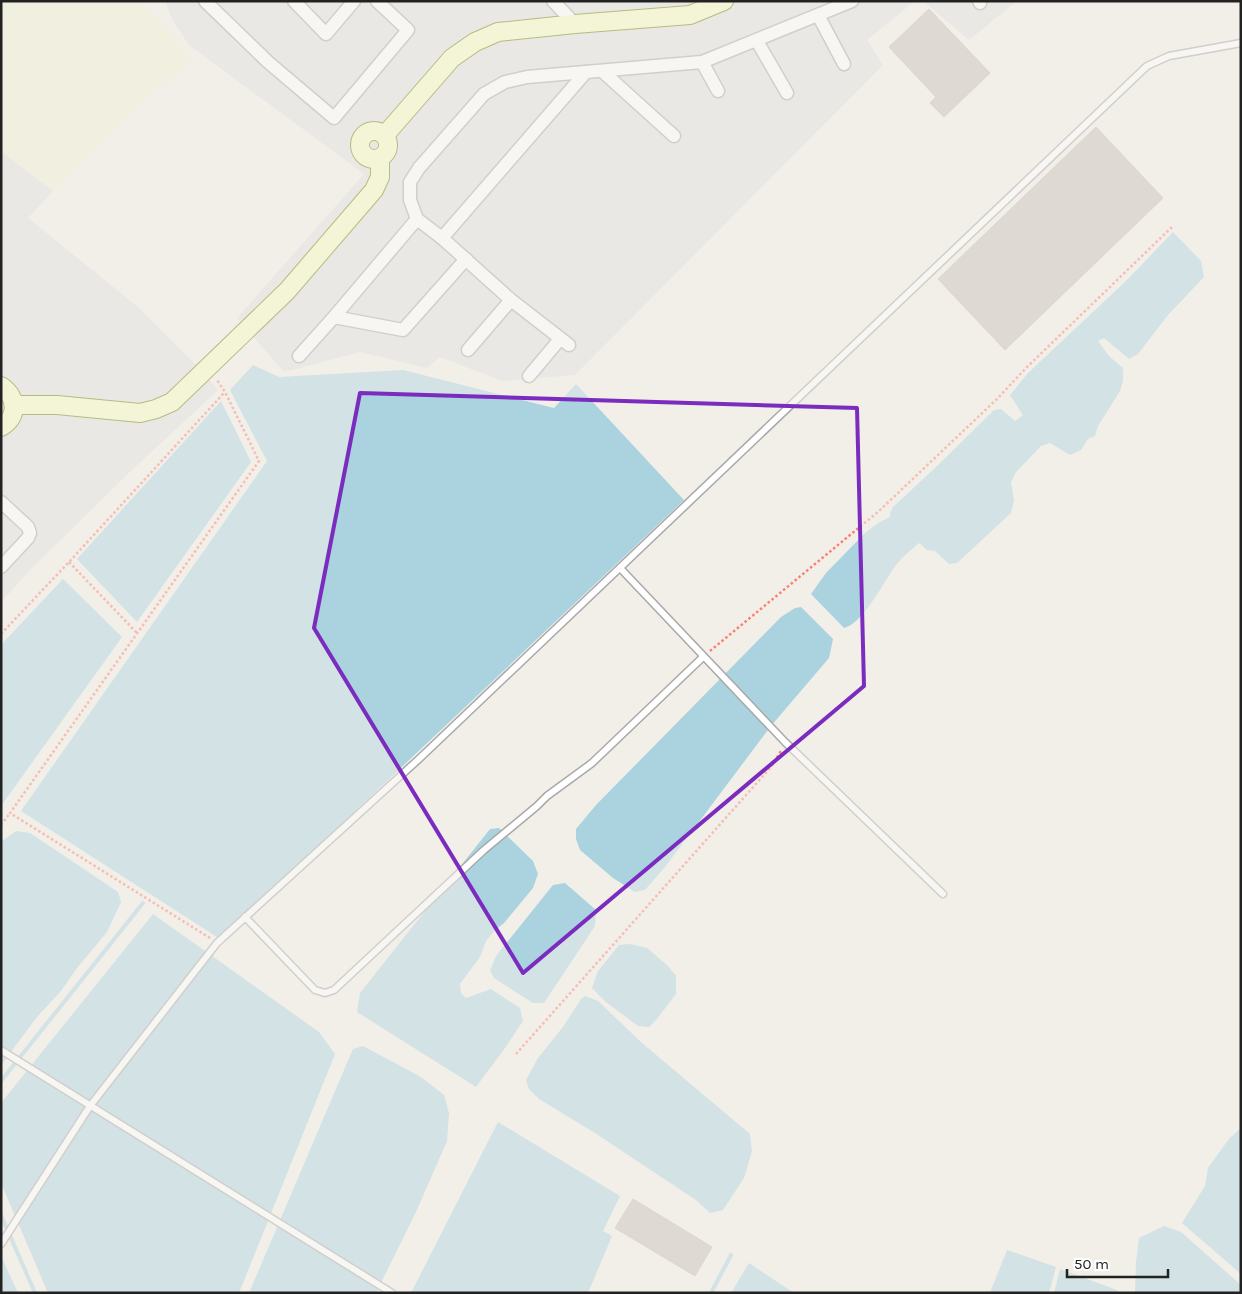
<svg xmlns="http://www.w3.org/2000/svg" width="1242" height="1294" font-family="Karla,sans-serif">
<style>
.residential{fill:#e0dfdf}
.farmland{fill:#eef0d5}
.water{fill:#aad3df}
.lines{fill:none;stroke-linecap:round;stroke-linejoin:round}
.stream{stroke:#aad3df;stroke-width:4}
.building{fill:#c7bfb8;stroke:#c4b6ab}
.lane-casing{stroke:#a9a9a9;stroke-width:9}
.street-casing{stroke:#a9a9a9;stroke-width:15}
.secondary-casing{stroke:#707d05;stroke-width:20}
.path{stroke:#fa8072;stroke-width:2.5;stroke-dasharray:2.5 2.5;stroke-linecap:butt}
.lane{stroke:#fff;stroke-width:6}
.street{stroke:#fff;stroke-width:12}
.secondary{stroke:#f7fabf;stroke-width:18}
.marked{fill:none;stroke:#7b2cbf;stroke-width:4;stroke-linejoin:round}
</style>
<rect width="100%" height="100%" fill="#f2efe9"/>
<g class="residential">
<polygon points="165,1 915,1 867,40 883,65 575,375 502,381 440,357 427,368 360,352 284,372 237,318 364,174 189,45 173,21"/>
<polygon points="923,1 1017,1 969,40"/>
<polygon points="1,151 53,191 28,218 138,307 195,364 218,390 133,469 32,568 1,602"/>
</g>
<polygon class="farmland" points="1,1 139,1 192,57 53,191 1,151"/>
<g class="water">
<path d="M1173 232 1201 261 1204 277 1168 315 1138 354 1129 359 1104 338 1098 341 1109 356 1123 368V381L1120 391 1098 426 1095 436 1088 439 1081 450 1070 455 1050 443 1041 446 1016 472 1011 482 1014 500 1011 513 957 563 949 564 935 551 927 550 919 543C911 550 902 557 896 565 884 581 863 624 844 628L811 594 826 573 865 533 878 523 890 517V513L893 507 936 467 994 410 1001 409 1015 421 1023 415 1010 395 1028 373 1127 280Z"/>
<polygon points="253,365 279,377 403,370 554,408 576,384 684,500 220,939 21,811 267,461 230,390"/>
<polygon points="221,401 251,462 137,622 77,559"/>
<polygon points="63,579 122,637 1,806 1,645"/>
<polygon points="801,607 833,639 829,658 771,726 665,867 645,890 635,892 613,878 580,850 576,839 576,829 596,805 781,617 795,608"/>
<polygon points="499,828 533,861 538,874 533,888 504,923 494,931 486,941 480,957 460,984 461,993 466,998 491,989 520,1008 523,1021 505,1048 476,1087 357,1012 360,993 490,829"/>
<polygon points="16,831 30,833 118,892 121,902 107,932 77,968 61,991 37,1017 1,1065 1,842"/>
<polygon points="565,883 596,910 595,926 544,1003 533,1003 494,978 490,971 496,956 553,885"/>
<polygon points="153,914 319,1032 335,1054 239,1293 48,1293 1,1183 1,1103"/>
<path d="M630 944 647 948 667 965 676 976V994C667 1005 659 1018 649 1027L638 1026 606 1002 592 988 598 971 619 945Z"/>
<polygon points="585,996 598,1001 642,1043 750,1134 752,1151 744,1178 723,1210 710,1213 696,1200 595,1133 539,1099 529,1089 526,1080 538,1058 563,1027 581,999"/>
<polygon points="363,1046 421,1077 444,1095 449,1113 447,1141 416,1212 376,1293 249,1293 353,1049"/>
<polygon points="498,1122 620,1196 603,1231 612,1236 588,1293 411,1293"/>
<polygon points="1241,1128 1241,1274 1182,1223 1205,1186 1208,1168 1229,1139"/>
<polygon points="1164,1226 1181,1232 1241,1285 1241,1293 1135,1293 1136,1262 1139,1238"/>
<polygon points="1007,1250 1056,1267 1049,1293 990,1293"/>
<polygon points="1,1256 18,1293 1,1293"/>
<polygon points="749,1263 794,1293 731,1293"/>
<polygon points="1060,1269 1117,1290 1116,1293 1054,1293"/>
</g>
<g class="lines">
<g class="stream">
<polyline points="1,1081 143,903"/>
<polyline points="1,1215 35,1293"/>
<polyline points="711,1293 731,1255"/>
</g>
</g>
<g class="building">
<polygon points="929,9 990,73 944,117 930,103 936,97 889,47"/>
<polygon points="1096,127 1163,198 1005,350 938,279"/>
<polygon points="633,1199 712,1247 695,1276 615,1228"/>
</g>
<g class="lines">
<g class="lane-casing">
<g id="lane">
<polyline points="620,568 785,742 943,894"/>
<polyline points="245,917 315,990 325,993 334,990 484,850 537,806 547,796 592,763 703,657"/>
<polyline points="1,1050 392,1293"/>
<polyline points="1,1244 90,1106 217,943 420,758 1147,66 1169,56 1241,43"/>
</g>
</g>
<g class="street-casing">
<g id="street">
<polyline points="205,1 268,62 334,118 408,30 377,1"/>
<polyline points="294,1 326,34 354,1"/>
<polyline points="553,1 575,24"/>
<polyline points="979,1 980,3"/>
<polyline points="818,15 844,64"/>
<polyline points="757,41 787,93"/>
<polyline points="702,62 718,91"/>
<polyline points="602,71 674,136"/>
<polyline points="417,219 334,317 403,330 466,259"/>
<polyline points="442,238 586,72"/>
<polyline points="569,345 511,300 442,238 417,219 410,200 410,182 419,168 484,94 505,82 527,77 702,62 852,1"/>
<polyline points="468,350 511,300"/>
<polyline points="299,356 334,317"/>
<polyline points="529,376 560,339"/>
<polyline points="1,502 28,527 30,533 28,538 1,567"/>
</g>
</g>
<g class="secondary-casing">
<g id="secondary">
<circle cx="374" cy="145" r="14"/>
<polyline points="385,135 452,58 475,42 498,32 575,24 690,15 724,1"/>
<path d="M1 386C17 397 19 417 1 427"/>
<polyline points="14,405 57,405 140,413 156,409 172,402 287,291 374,190 380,177 380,158"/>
</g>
</g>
<g class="path">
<polyline points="69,562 137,633"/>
<polyline points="1,634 69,562 224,393"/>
<polyline points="710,651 879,511 998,398 1026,368 1173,226"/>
<polyline points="1,825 10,813"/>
<polyline points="210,938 10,813 259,461 225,392 217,380"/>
<polyline points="516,1054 771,767 781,751"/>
</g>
<use href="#lane" class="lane"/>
<use href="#street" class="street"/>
<use href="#secondary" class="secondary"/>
</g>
<path d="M0 0H1242V1294H0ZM360 393 857 408 864 686 523 973 314 628Z" fill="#f2efe9" fill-opacity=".55" fill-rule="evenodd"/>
<path class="marked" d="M360 393 857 408 864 686 523 973 314 628Z"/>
<rect width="1242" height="1294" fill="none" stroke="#222222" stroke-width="5"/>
<path d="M1067 1269v8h101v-8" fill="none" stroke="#222222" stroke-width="2.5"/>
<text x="1074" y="1269" font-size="15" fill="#222222" stroke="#ffffff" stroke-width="4" paint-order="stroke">50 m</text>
</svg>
